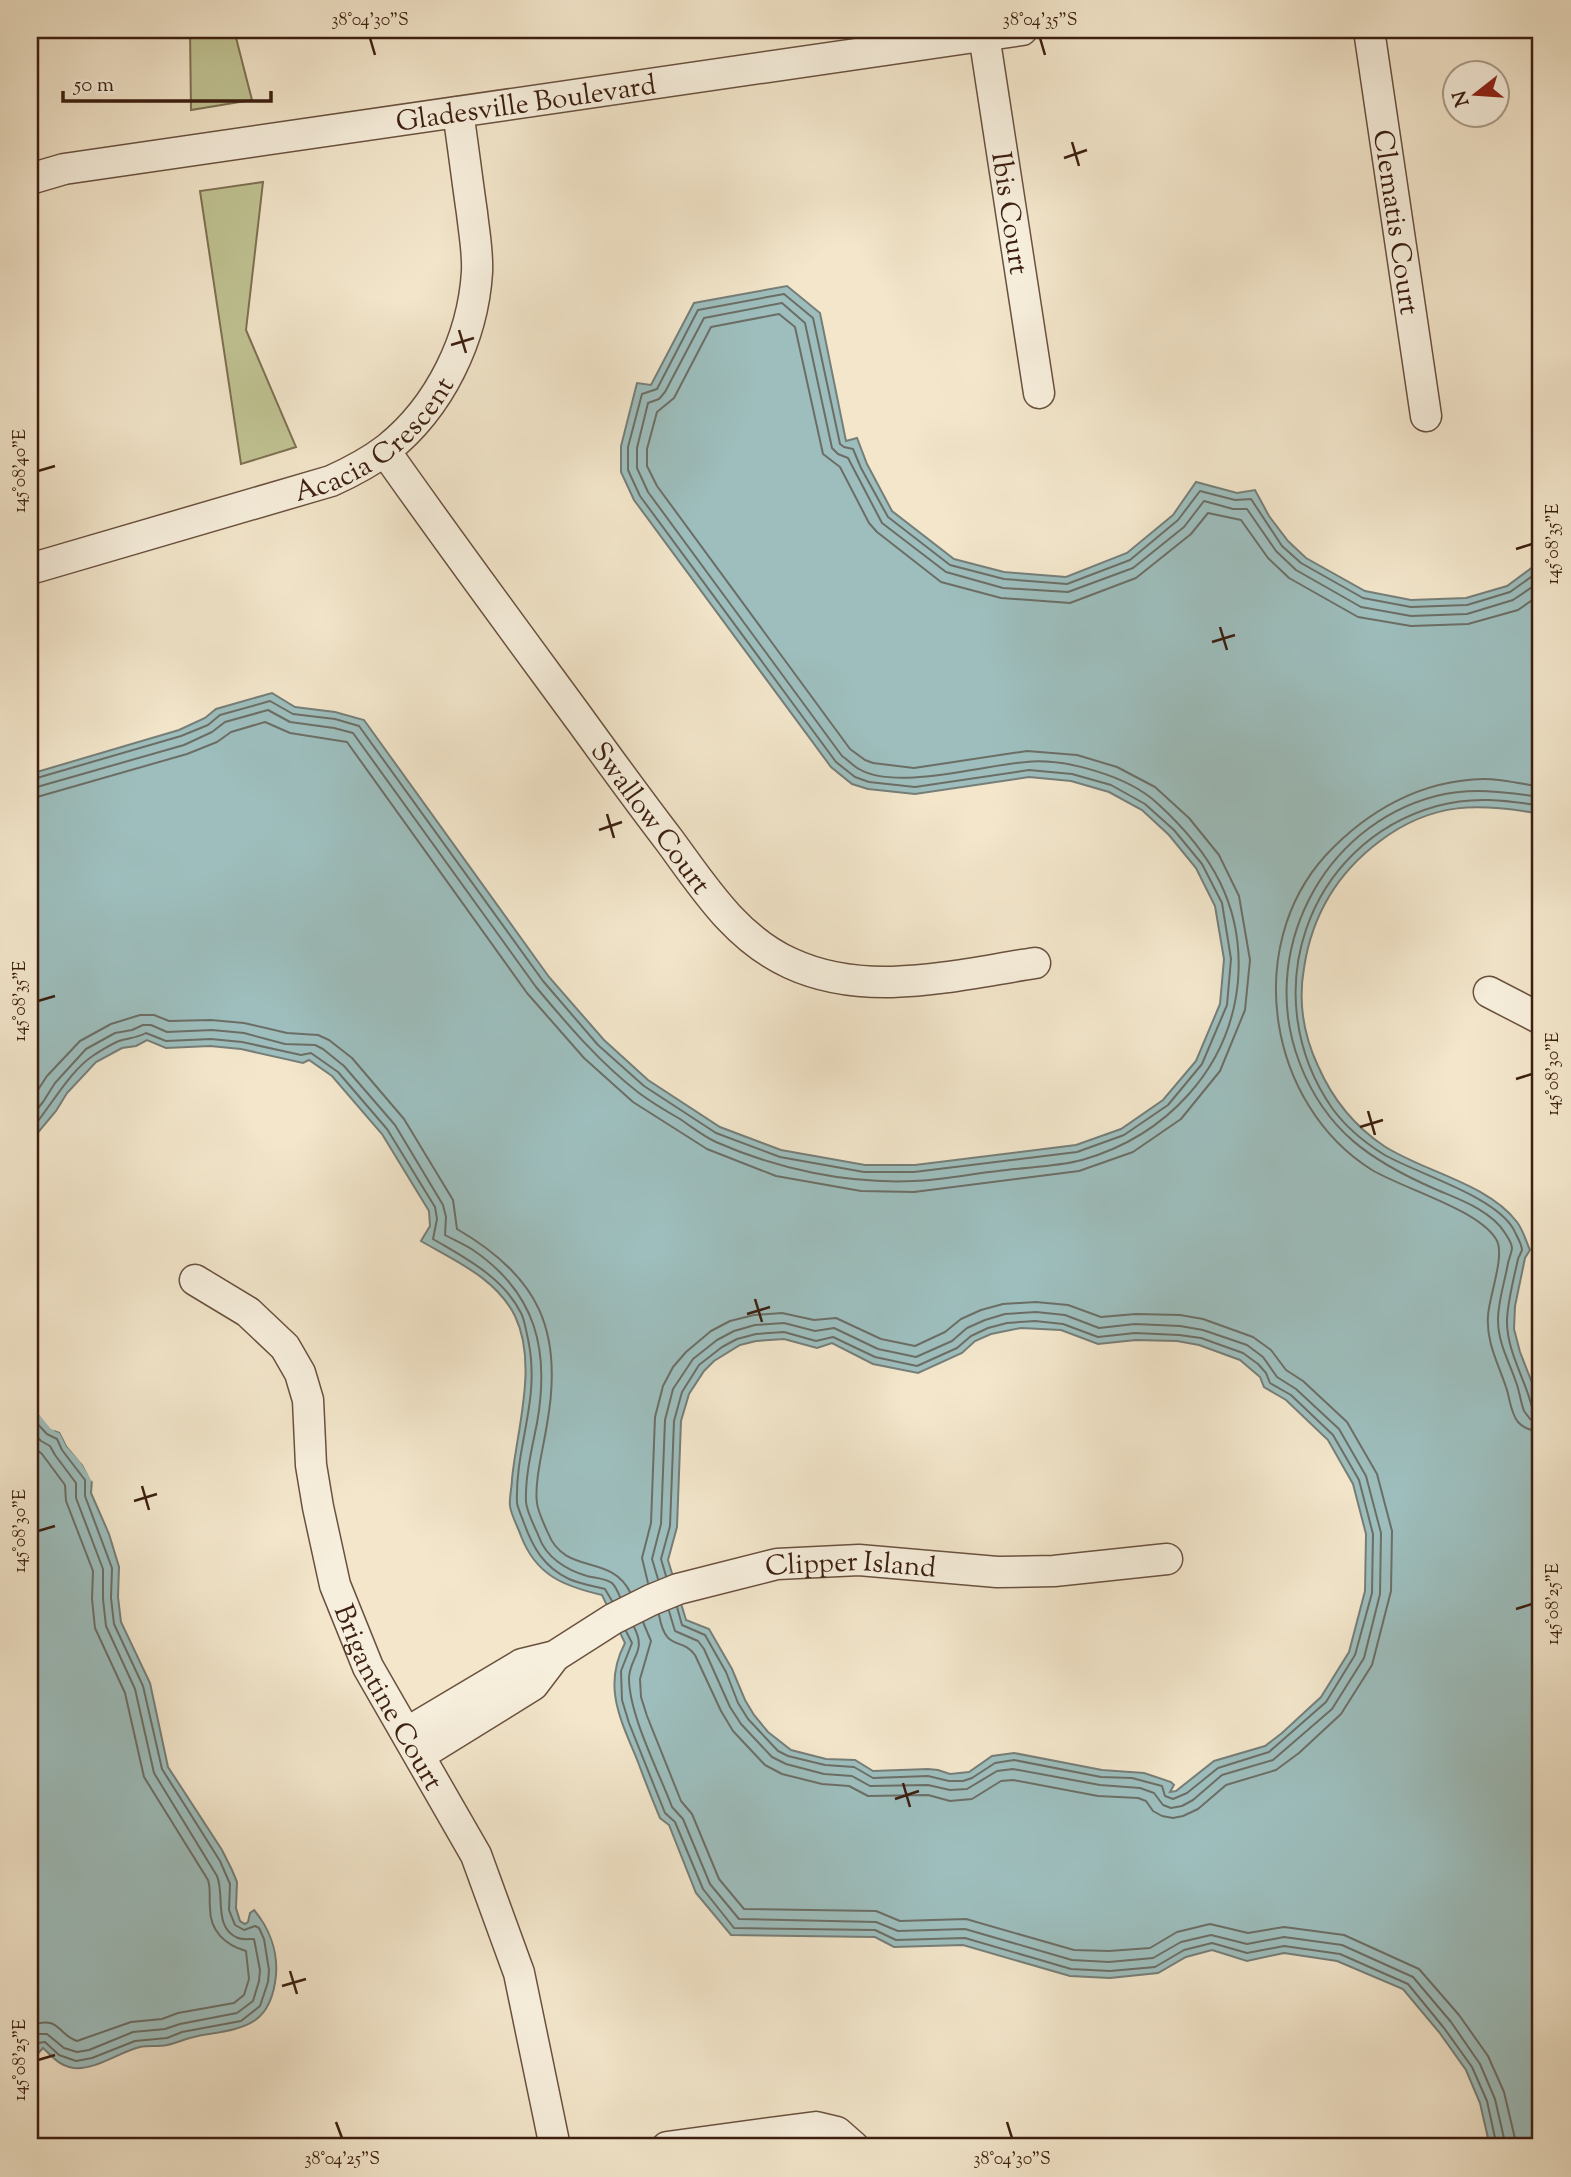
<svg xmlns="http://www.w3.org/2000/svg" width="1571" height="2177" font-family="'Sorts Mill Goudy',serif">
<style>
.green{fill:#c0c393;stroke:#7e7152;stroke-width:2}
.water{fill:#9dbebd;stroke:#767e78;stroke-width:2;fill-rule:evenodd}
.pier{fill:#f3e6cb}
.lines{fill:none;stroke-linecap:round;stroke-linejoin:round}
.shore{stroke:#6c6e66;stroke-width:2}
.minor-casing{stroke:#6a513f;stroke-width:33}
.minor{stroke:#f7efdd;stroke-width:30}
.ticks{fill:none;stroke:#3c1f10;stroke-width:2.5}
.labels{text-anchor:middle;stroke-width:6;stroke-linejoin:round;paint-order:stroke}
.street-label{font-size:28px;fill:#3c1f10;stroke:#f7efdd}
.neatline{fill:none;stroke:#3c1f10;stroke-width:2.5}
.ticks-label{font-size:18px;text-anchor:middle;fill:#3c1f10}
</style>
<rect width="100%" height="100%" fill="#f3e6cb"/>
<filter id="stains"><feTurbulence type="fractalNoise" baseFrequency=".00286" numOctaves="4"/><feColorMatrix values="0 0 0 0 .2 0 0 0 0 .09 0 0 0 0 .02 0 0 0 .5 -.17"/></filter>
<radialGradient id="worn" r=".72"><stop offset=".6" stop-color="#630" stop-opacity="0"/><stop offset="1" stop-color="#630" stop-opacity=".3"/></radialGradient>
<g class="green">
<polygon points="190,30 234,30 252,100 191,110"/>
<polygon points="263,182 246,330 296,447 241,464 200,191"/>
</g>
<g class="water">
<path d="M787 286 820 313 846 441 857 438 867 464 892 511 954 559 1004 572 1066 577 1127 553 1173 515 1196 482 1237 493 1255 490 1269 516 1288 541 1306 558 1365 591 1411 600 1466 598 1507 586 1541 561V814C1480 803 1433 801 1380 841 1337 873 1312 915 1304 968 1298 1002 1304 1036 1318 1066 1333 1100 1354 1126 1384 1146 1424 1172 1487 1183 1517 1222 1523 1230 1526 1241 1530 1250L1525 1258 1515 1306 1514 1329 1520 1352 1536 1393 1541 1423V2147H1490L1480 2103 1466 2070 1439 2032 1403 1989 1337 1961 1284 1953 1247 1961 1212 1950 1186 1957 1158 1973 1110 1978 1070 1976 963 1945 894 1947 875 1937 731 1935 696 1893 669 1825 660 1818C652 1799 645 1781 638 1762 621 1720 602 1687 625 1643L602 1595C563 1586 536 1575 521 1536 518 1527 511 1515 510 1506 509 1498 512 1487 512 1479 517 1429 538 1364 515 1316 496 1278 455 1261 421 1241L430 1226 429 1211 382 1134 332 1076 309 1060 303 1063 241 1049 210 1046 166 1048 147 1040 136 1046 122 1048 96 1062 67 1093 56 1111 30 1142V774L179 730 205 718 216 709 272 693 295 707 335 712 364 720 549 977 604 1040 648 1080 720 1127 781 1150 865 1165H915L1076 1145 1121 1129 1163 1100 1196 1061 1220 1004 1224 959 1215 906 1196 868 1169 835 1142 810 1109 792 1071 781 1029 777 915 794 868 789 852 784 831 767 634 500 621 472V446L637 383 651 385 694 303ZM1021 1328 1061 1330 1098 1344 1136 1340 1177 1341 1199 1345 1240 1360 1260 1377 1264 1387 1286 1400 1328 1440 1353 1484 1366 1534 1365 1591 1349 1652 1321 1697 1282 1733 1265 1746 1214 1761 1176 1791 1170 1792 1174 1785 1171 1782 1144 1773 1102 1770 1014 1753 992 1756 969 1772 950 1774 938 1770 928 1769 873 1771 855 1760 826 1759 791 1750 768 1732 754 1715 745 1700 732 1669 709 1629 686 1620 668 1560 677 1527 681 1421 689 1394 704 1371 714 1361 740 1345 756 1341 784 1339 817 1348 832 1343 873 1364 918 1373 962 1353 975 1341 991 1334Z"/>
<path d="M30 1404 56 1431 60 1432 67 1446 80 1460 92 1479 91 1493 109 1534 119 1567 118 1597 121 1622 150 1683 168 1767 222 1850 232 1870 237 1882 236 1908 240 1921 245 1924 248 1922 250 1913 254 1910C269 1928 278 1951 276 1975 271 2028 242 2028 198 2036 187 2038 177 2043 167 2045 158 2047 149 2045 140 2047 119 2052 96 2070 74 2068 59 2066 53 2057 43 2048L30 2062V2078Z"/>
</g>
<polygon class="pier" points="30,1401 53,1426 63,1430 70,1444 83,1458 95,1477 92,1482 83,1465 67,1446 60,1432 51,1429 30,1404"/>
<g class="lines">
<g class="shore">
<polyline points="30,780 181,736 208,725 220,715 270,701 293,714 335,719 359,726 543,981 598,1045 644,1086 716,1133 780,1157 864,1172 914,1172 1077,1152 1124,1135 1168,1105 1202,1064 1227,1005 1231,959 1222,903 1202,864 1174,830 1145,804 1111,785 1072,774 1029,770 915,787 869,782 855,777 836,762 640,496 628,470 628,447 642,394 657,389 698,310 784,294 813,318 840,444 844,447 853,449 861,468 888,517 950,565 1004,579 1067,584 1130,560 1178,520 1200,491 1235,500 1251,499 1282,546 1301,563 1363,598 1411,607 1467,605 1510,592 1541,570"/>
<path d="M1541 787C1522 784 1503 779 1484 779 1421 780 1367 811 1326 855 1242 947 1268 1105 1372 1170 1404 1189 1477 1209 1496 1239 1506 1254 1489 1296 1488 1316 1486 1342 1498 1363 1506 1387 1510 1398 1510 1412 1518 1422 1524 1429 1532 1431 1541 1432"/>
<path d="M30 789 184 745 212 732 225 722 268 710 290 722 334 728 353 733 536 987C567 1024 600 1063 639 1093 651 1102 666 1111 680 1119 692 1127 703 1136 716 1142 777 1169 847 1184 914 1181 942 1180 970 1174 998 1171 1025 1167 1056 1167 1082 1160 1166 1136 1230 1069 1238 981 1244 906 1211 852 1157 803 1128 776 1065 758 1026 762 983 765 896 791 859 769 853 766 848 760 842 756L648 492 637 468V448L648 403 659 399 665 392 704 318 782 303 805 323 832 448 838 454 848 458 882 523 946 572 1003 588 1068 592 1133 568 1184 527 1204 501 1233 509H1247L1276 551 1296 570 1361 607 1411 616 1467 614 1513 600 1541 581"/>
<path d="M1541 797C1505 792 1472 787 1436 796 1321 826 1257 954 1300 1064 1326 1131 1371 1161 1435 1189 1458 1199 1491 1210 1505 1233 1507 1236 1512 1244 1512 1248 1512 1251 1509 1259 1508 1263 1505 1281 1498 1301 1498 1320 1498 1344 1510 1363 1517 1385 1520 1394 1521 1403 1524 1411L1530 1419 1541 1421"/>
<polyline points="30,799 187,754 217,742 231,732 265,722 290,733 347,742 527,993 584,1058 633,1102 707,1149 776,1176 861,1191 914,1192 1079,1171 1133,1152 1181,1119 1220,1071 1245,1010 1250,960 1239,896 1219,855 1189,818 1155,787 1117,767 1077,755 1027,751 914,768 873,763 865,760 850,749 657,486 647,466 647,449 657,412 674,398 711,327 779,314 795,327 823,454 840,467 869,523 877,532 941,582 1001,598 1070,603 1136,578 1191,534 1208,513 1241,520 1268,558 1289,578 1358,617 1411,626 1468,624 1518,610 1541,594"/>
<path d="M1541 806C1506 800 1472 796 1437 806 1305 843 1255 997 1332 1108 1345 1126 1364 1142 1383 1154 1417 1174 1496 1196 1514 1230 1516 1235 1522 1244 1522 1250 1521 1253 1519 1256 1518 1259 1514 1278 1507 1303 1507 1322 1507 1351 1525 1379 1532 1407L1536 1412H1541"/>
<path d="M30 1102 47 1076 80 1041 111 1024 140 1015H154L169 1021 211 1020 244 1023 287 1033 318 1035 329 1040 352 1058 404 1119 453 1200 457 1229C538 1276 564 1330 547 1424 544 1445 534 1482 537 1503 538 1512 544 1524 548 1533 565 1576 611 1553 630 1592"/>
<path d="M30 1118 43 1102 55 1083 86 1049 115 1033 132 1030 143 1025H151L167 1032 212 1030 244 1033 285 1044 315 1045 323 1049 344 1066 395 1125 443 1205 446 1217 445 1235C454 1240 464 1244 473 1250 536 1293 550 1350 537 1423 532 1448 525 1476 526 1502 527 1513 535 1527 539 1537 546 1557 566 1570 587 1576 595 1578 605 1578 612 1583 616 1587 618 1592 620 1597"/>
<path d="M30 1131C50 1108 69 1071 94 1055 102 1050 111 1044 119 1041 128 1038 137 1038 146 1033L166 1041 211 1039 242 1042 301 1055 311 1053 338 1072 387 1129 435 1207 437 1219 433 1239C465 1258 503 1277 521 1313 525 1321 526 1331 528 1339 541 1400 515 1445 517 1503 518 1509 522 1517 524 1523 533 1548 544 1567 569 1579 580 1584 593 1586 605 1589L612 1601"/>
<polyline points="30,1416 47,1434 57,1439 62,1450 85,1480 85,1496 112,1568 111,1598 114,1624 143,1686 162,1769 220,1861 230,1884 229,1910 235,1925 244,1930 255,1926 259,1928 264,1939 269,1970 268,1982 260,2006 241,2021 182,2032 167,2038 135,2041 92,2058 76,2061 59,2055 45,2042 38,2043 30,2051"/>
<path d="M30 1429 41 1441 50 1446 55 1455 76 1483V1498L103 1569V1599L106 1626 135 1689 154 1773 217 1876C225 1895 213 1928 238 1938 243 1940 249 1939 254 1939L260 1970 259 1981 253 2001 237 2013 180 2024 165 2029 133 2032 89 2050 77 2052 64 2048 47 2034H39L30 2039"/>
<path d="M30 1444 42 1454 65 1485 66 1501 93 1571 92 1599 95 1628 125 1693 144 1777 208 1880C211 1889 209 1897 210 1908 210 1931 225 1945 246 1951L249 1979 244 1995 234 2003 178 2013 162 2019 131 2022 77 2041C58 2035 59 2014 30 2026"/>
<polyline points="666,1576 661,1559 670,1526 674,1421 682,1392 699,1365 722,1347 737,1339 756,1334 784,1332 816,1341 833,1337 875,1357 917,1366 957,1348 971,1336 988,1328 1007,1323 1035,1321 1063,1324 1098,1337 1135,1333 1179,1335 1201,1338 1243,1353 1258,1364 1266,1373 1270,1383 1291,1395 1333,1435 1359,1480 1373,1534 1372,1593 1355,1655 1326,1702 1269,1752 1218,1768 1187,1793 1173,1799 1165,1796 1162,1786 1132,1778 1101,1777 1014,1760 995,1763 972,1778 963,1781 949,1781 928,1776 873,1778 854,1767 825,1765 788,1756 778,1751 748,1719 738,1703 726,1672 705,1635 682,1625 677,1607"/>
<polyline points="658,1579 652,1559 661,1524 665,1420 673,1389 693,1359 717,1340 734,1331 755,1325 784,1323 815,1331 834,1328 878,1349 916,1357 952,1341 967,1328 985,1320 1005,1314 1036,1312 1065,1315 1099,1328 1135,1324 1180,1326 1203,1330 1247,1345 1263,1357 1277,1377 1296,1389 1339,1429 1366,1476 1381,1533 1380,1594 1364,1658 1332,1709 1273,1760 1222,1775 1193,1800 1182,1806 1171,1808 1163,1805 1154,1793 1140,1788 1100,1785 1013,1769 997,1771 967,1789 950,1790 928,1785 870,1786 852,1776 824,1774 786,1764 772,1757 741,1724 730,1707 704,1649 698,1641 675,1631 669,1611"/>
<path d="M648 1583 642 1558 651 1523 655 1417 663 1386 673 1367 686 1352 711 1331 730 1321 754 1315 782 1313 814 1320 836 1318 881 1339 915 1346 945 1332 961 1319 981 1310 1003 1304 1036 1302 1068 1305 1101 1317 1136 1314 1180 1315 1203 1319 1253 1337 1271 1350 1286 1370 1303 1381 1347 1422 1377 1474 1392 1531 1391 1591 1372 1665 1341 1714 1299 1753 1276 1770 1226 1785 1198 1809 1183 1816 1173 1818 1162 1816 1153 1811 1146 1801 1138 1798 1098 1796 1013 1780 1001 1781 972 1799 950 1801 928 1795 868 1796 849 1786 822 1784 782 1774 765 1765 733 1731 721 1711 695 1655C681 1636 666 1653 659 1615"/>
<polyline points="643,1622 651,1641 640,1679 641,1697 647,1716 681,1801 692,1814 719,1879 744,1909 876,1911 900,1921 966,1919 1074,1950 1109,1951 1150,1948 1177,1932 1210,1924 1248,1933 1284,1927 1344,1935 1419,1969 1459,2015 1488,2056 1504,2092 1517,2147"/>
<path d="M634 1627C647 1652 630 1656 629 1678 629 1715 659 1772 672 1807L683 1819 710 1884 739 1919 876 1922 898 1931 965 1929 1072 1960 1109 1962 1153 1958 1181 1942 1211 1935 1247 1944 1284 1937 1342 1945 1413 1977 1451 2022 1480 2064 1495 2099 1506 2147"/>
<polyline points="626,1631 632,1643 621,1671 622,1700 629,1723 665,1813 675,1822 703,1889 734,1928 875,1930 896,1940 965,1938 1071,1969 1110,1971 1155,1967 1184,1950 1212,1943 1247,1953 1284,1946 1340,1954 1408,1984 1444,2028 1472,2067 1487,2101 1497,2147"/>
</g>
<g class="minor-casing">
<g id="minor">
<path id="s1" d="M1369 30 1426 416"/>
<path id="s2" d="M984 35 1039 393"/>
<path id="s3" d="M30 179 64 169 1022 30"/>
<path id="s4" d="M385 451C449 542 515 631 581 721 610 761 639 801 669 840 703 886 735 938 790 963 867 999 955 975 1035 963"/>
<path id="s5" d="M30 569 331 481C351 472 370 462 387 449 440 407 473 338 477 272 478 252 474 232 472 213 467 179 463 145 458 112"/>
<polyline points="1489,992 1541,1019"/>
<path id="s6" d="M195 1280 248 1312 285 1347 300 1373 308 1400 311 1465 318 1507 335 1585 368 1667 476 1855 519 1973 555 2147"/>
<path id="s7" d="M408 1732 522 1664 555 1656 613 1619 651 1600 678 1589 777 1564 859 1560 997 1572 1054 1571 1167 1559"/>
<polyline points="420,1755 533,1685 555,1656"/>
<polyline points="667,2147 816,2127 837,2132 854,2147"/>
</g>
</g>
<use href="#minor" class="minor"/>
</g>
<path class="ticks" d="M370 38 375 55M1040 38 1045 55M1072 142 1079 166M1064 158 1087 150M459 330 466 353M451 345 474 338M38 471 55 466M1516 549 1532 544M1220 627 1227 650M1212 642 1235 635M607 814 614 838M599 830 622 822M38 1001 55 996M1516 1079 1532 1074M1368 1111 1375 1135M1360 1127 1383 1120M755 1299 762 1322M747 1314 770 1307M142 1486 149 1510M134 1501 157 1494M38 1531 55 1526M1516 1609 1532 1604M903 1783 910 1807M895 1799 919 1791M290 1971 297 1994M282 1986 306 1979M38 2060 55 2055M336 2122 342 2138M1007 2122 1012 2138"/>
<g class="labels">
<g class="street-label">
<text dy="10" stroke="none"><textPath href="#s3" startOffset="502">Gladesville Boulevard</textPath></text>
<text dy="10" stroke="none"><textPath href="#s2" startOffset="180">Ibis Court</textPath></text>
<text dy="10" stroke="none"><textPath href="#s1" startOffset="194">Clematis Court</textPath></text>
<text dy="10" stroke="none"><textPath href="#s5" startOffset="373">Acacia Crescent</textPath></text>
<text dy="10" stroke="none"><textPath href="#s4" startOffset="453">Swallow Court</textPath></text>
<text dy="10" stroke="none"><textPath href="#s7" startOffset="483">Clipper Island</textPath></text>
<text dy="10" stroke="none"><textPath href="#s6" startOffset="483">Brigantine Court</textPath></text>
</g>
</g>
<rect width="1571" height="2177" fill="none" stroke="#f3e6cb" stroke-width="77"/>
<g transform="translate(1476 94) rotate(253)"><circle r="33" fill="#f7efdd" stroke="#ac9c8b" stroke-width="2"/>
<path d="M0-5L12 26L0 18L-12 26Z" fill="#8f2418"/>
<text y="-10" font-size="19" font-weight="bold" text-anchor="middle" fill="#3c1f10">N</text>
</g>
<path d="M63 91v10h208v-10" fill="none" stroke="#3c1f10" stroke-width="3.5"/>
<text x="74" y="91" font-size="21" fill="#3c1f10" stroke="#f7efdd" stroke-width="5" paint-order="stroke">50 m</text>
<rect x="38" y="38" width="1494" height="2100" class="neatline"/>
<g class="ticks-label">
<text x="370" y="25">38°04'30"S</text>
<text x="1040" y="25">38°04'35"S</text>
<text transform="translate(19 471) rotate(-90)" y="6">145°08'40"E</text>
<text transform="translate(1552 544) rotate(-90)" y="6">145°08'35"E</text>
<text transform="translate(19 1001) rotate(-90)" y="6">145°08'35"E</text>
<text transform="translate(1552 1074) rotate(-90)" y="6">145°08'30"E</text>
<text transform="translate(19 1531) rotate(-90)" y="6">145°08'30"E</text>
<text transform="translate(1552 1604) rotate(-90)" y="6">145°08'25"E</text>
<text transform="translate(19 2060) rotate(-90)" y="6">145°08'25"E</text>
<text x="342" y="2164">38°04'25"S</text>
<text x="1012" y="2164">38°04'30"S</text>
</g>
<rect width="100%" height="100%" filter="url(#stains)"/>
<rect width="100%" height="100%" fill="url(#worn)"/>
</svg>
